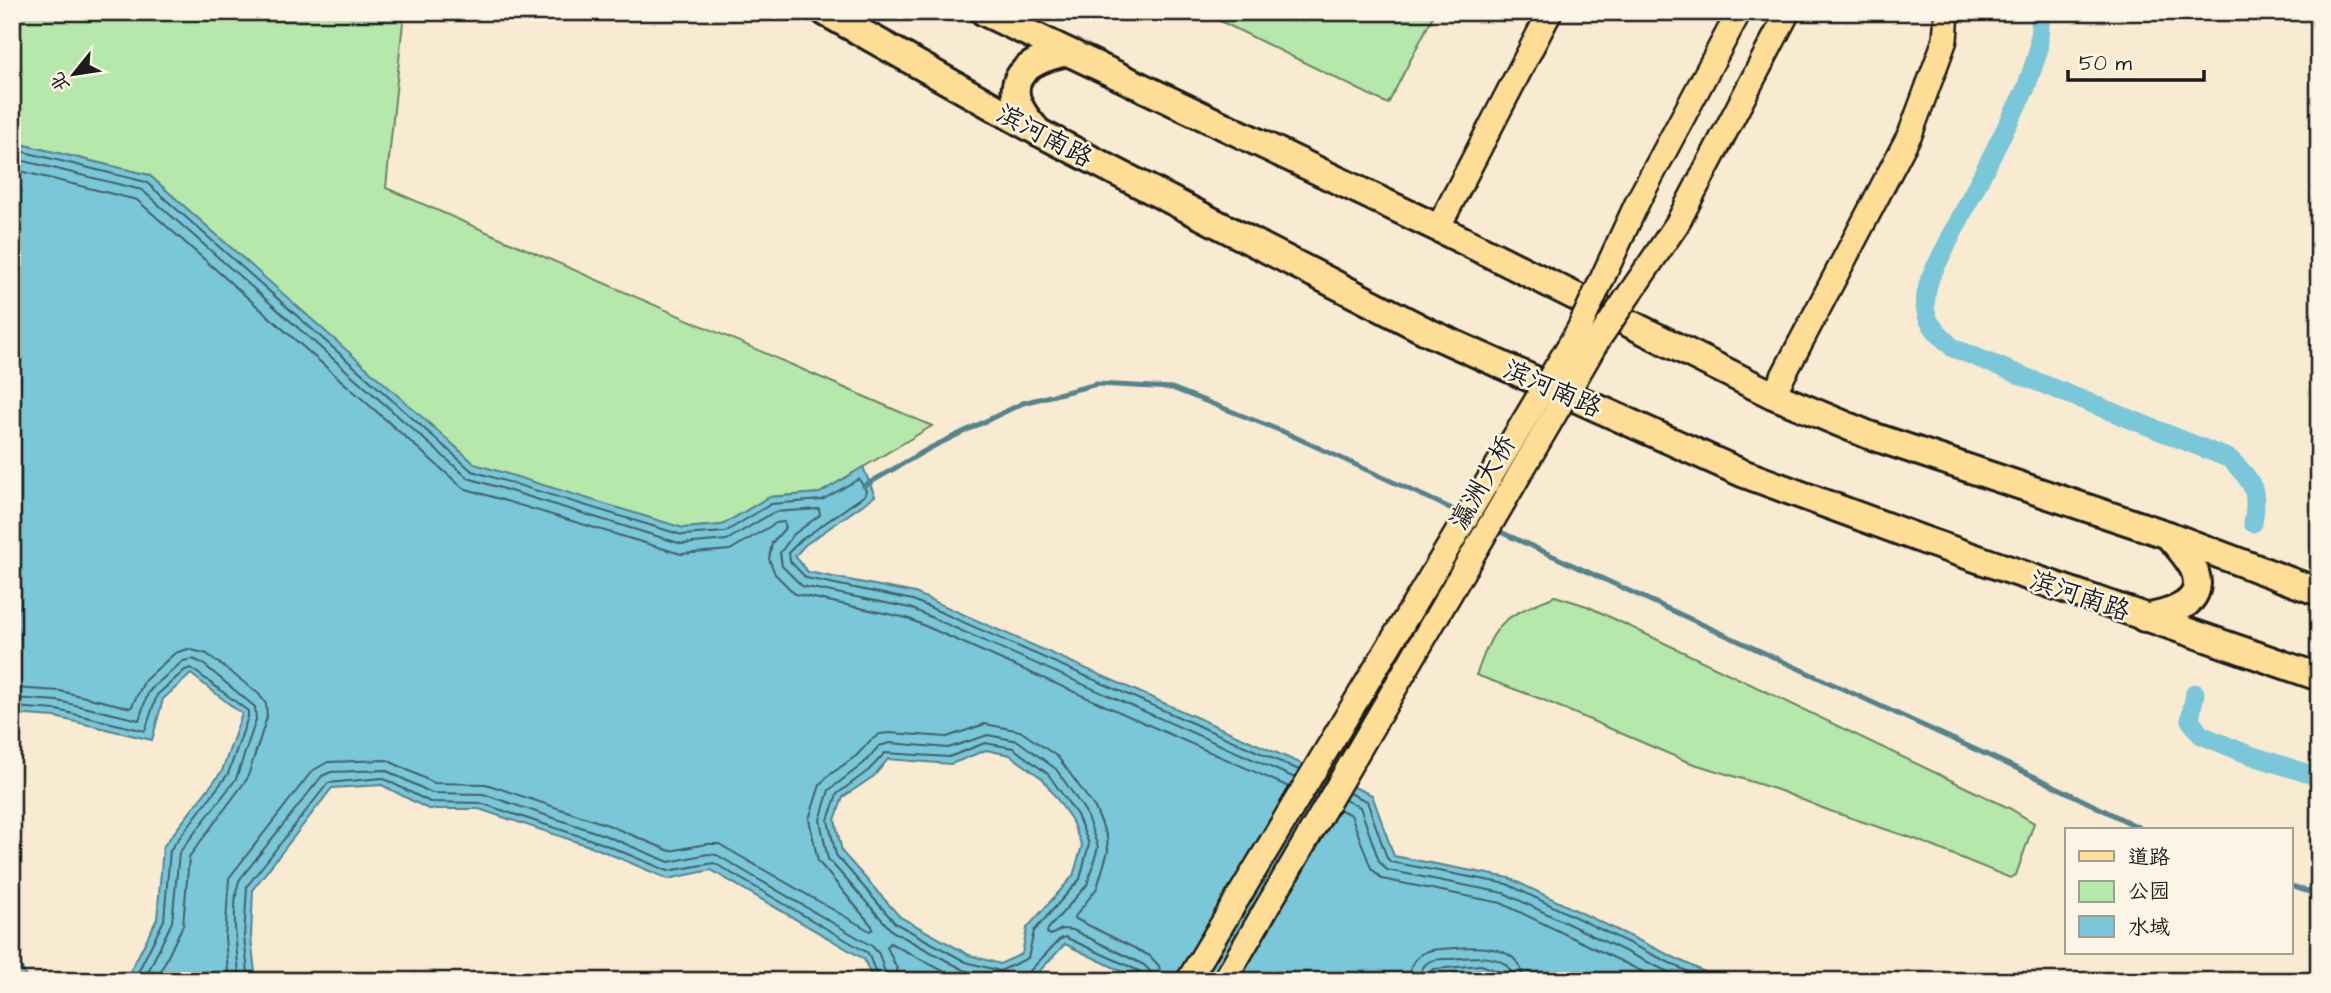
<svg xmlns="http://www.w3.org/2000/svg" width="2331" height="993" font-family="'Architects Daughter','LXGW WenKai TC',sans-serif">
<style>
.green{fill:#b5e8aa;stroke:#688263;stroke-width:2}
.water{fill:#7ac7d9;stroke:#54838d;stroke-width:2;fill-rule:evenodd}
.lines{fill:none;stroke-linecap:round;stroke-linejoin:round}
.shore{stroke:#426068;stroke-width:2}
.stream{stroke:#54838d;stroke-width:5}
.canal{stroke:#7ac7d9;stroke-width:19}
.major-casing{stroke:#1c1c1c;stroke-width:28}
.highway-casing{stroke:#1c1c1c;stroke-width:32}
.major{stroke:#fede96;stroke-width:23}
.highway{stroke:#fede96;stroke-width:26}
.major-bridge-casing{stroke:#1c1c1c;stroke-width:28;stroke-linecap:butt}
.major-bridge{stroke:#fede96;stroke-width:23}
.labels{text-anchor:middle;stroke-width:5;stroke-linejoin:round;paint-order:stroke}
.street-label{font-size:26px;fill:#1c1c1c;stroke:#fcf5e5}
</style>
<rect width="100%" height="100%" fill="#f9ead2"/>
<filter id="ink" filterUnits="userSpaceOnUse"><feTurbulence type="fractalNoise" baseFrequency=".0143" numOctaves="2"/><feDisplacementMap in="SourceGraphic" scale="14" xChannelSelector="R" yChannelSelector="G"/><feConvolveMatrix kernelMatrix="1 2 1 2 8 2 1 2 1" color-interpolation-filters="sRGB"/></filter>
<g filter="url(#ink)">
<g class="green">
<polygon points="12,12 404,12 386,188 932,426 820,493 769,497 722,525 682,528 474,464 149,175 12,142"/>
<polygon points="1202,12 1435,12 1388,104"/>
<path d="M1555 596 1587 606 2009 808 2034 823 2016 875 2010 878 1915 839 1830 811 1778 790 1688 762 1541 699 1476 675C1483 658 1490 634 1505 621 1518 610 1539 603 1555 596Z"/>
</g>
<g class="water">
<path d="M12 142 149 175 475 464 683 528 722 525 769 497 820 493 863 467 875 496 805 545 795 556 808 572 915 593 1372 795 1394 856 1509 878 1723 981H1506L1481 972 1435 976 1437 981H1142L1065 944 1030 981H873L864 959 711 870 668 879 598 849 479 809H428L382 785 332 788 253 889 251 937 256 981H130L129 974 157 919 163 847 222 771 242 714 191 674 163 699 152 740 55 717 12 714ZM986 750 1010 755 1043 779 1071 819 1082 846 1073 876 1027 928 1022 954 1000 964 969 955 900 917 842 852 835 820 843 797 874 776 888 759 951 764Z"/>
<polygon points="12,942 26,978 22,981 12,981"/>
</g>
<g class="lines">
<g class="shore">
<polyline points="12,149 146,182 472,471 682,535 725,532 771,504 822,500 859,479 866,491 865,495 801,540 789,552 790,561 806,578 913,600 1299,770"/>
<polyline points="12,158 142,190 468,478 682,544 727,540 774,512 819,509 820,515 794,534 780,553 782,566 802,586 910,608 1295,778"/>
<polyline points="12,169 137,200 463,488 681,554 730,550 776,523 784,522 786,527 772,543 769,559 775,574 795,594 907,618 1289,787"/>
<polyline points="12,688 60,691 131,708 145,680 175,653 188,649 207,654 258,693 266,704 267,717 247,779 189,857 183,925 156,981"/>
<polyline points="12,698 58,701 139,720 148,693 153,687 183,661 193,659 202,663 255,707 256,720 236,779 179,853 172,922 146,976 145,981"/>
<polyline points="12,707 57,710 145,731 157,695 185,670 191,668 248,711 248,717 228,774 170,850 164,920 137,974 137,981"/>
<polygon points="985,743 1013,748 1048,774 1077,815 1089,844 1080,879 1034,931 1028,958 1000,971 966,962 895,923 836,855 828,820 837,794 869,770 885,753 949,757"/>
<polyline points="1349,793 1367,801 1387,858 1391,862 1507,884 1707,981"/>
<polyline points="1345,800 1360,807 1379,861 1387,870 1504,893 1687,981"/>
<polyline points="1339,809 1351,815 1371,868 1382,879 1501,903 1662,981"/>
<polyline points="229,981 225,938 229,878 312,771 328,762 387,760 434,783 486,784 608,825 670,851 706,844 719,844 870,931 873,929 872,926 818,861 809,819 820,785 828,776 856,756 871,740 880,734 890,733 947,737 985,724 1020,731 1058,757 1095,808 1107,837 1108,851 1097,888 1074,918 1150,956 1159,966 1162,981"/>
<path d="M240 981C237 956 230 901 240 879L322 776 331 772 385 770 432 793 483 794 604 835 669 862 708 854 717 855 872 946 879 954 888 981"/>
<polyline points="249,981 244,937 247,886 328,783 382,778 430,802 480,803 601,843 668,871 714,863 868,953 879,981"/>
<polyline points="899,981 897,969 887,947 890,943 962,981"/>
<polyline points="1017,981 1014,976 997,980 964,970 892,931 828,859 820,820 829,790 863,764 879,746 890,743 948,748 988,735 1018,741 1056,769 1085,811 1098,847 1087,885 1048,929 1047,933 1051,935 1062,929 1073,930 1144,965 1150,971 1152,981"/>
<polyline points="1026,981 1028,973 1059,940 1065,937 1139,971 1143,981"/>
<path d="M1409 981C1409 971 1411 963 1419 956 1428 948 1443 949 1455 948 1481 946 1522 945 1523 981"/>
<path d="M1420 981C1420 975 1420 970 1425 965 1431 958 1443 959 1452 959 1472 957 1511 951 1513 981"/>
<polyline points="1429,981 1429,974 1434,969 1481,965 1500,972 1504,981"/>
</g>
<g class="stream">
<polyline points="864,486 930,448 1023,403 1097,384 1172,388 1284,432 1463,514"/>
<polyline points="1494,529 2042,780 2144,830"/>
<polyline points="2291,886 2319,895"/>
</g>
<g class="canal">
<path d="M2041 12 2038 52 2026 88 1930 278C1919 315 1927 323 1953 348L2230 459C2253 482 2259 489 2253 523"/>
<polyline points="2195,693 2190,720 2201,735 2247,754 2319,777"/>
</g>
<g class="major-casing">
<g id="major">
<polyline points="1438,228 1550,12"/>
<polyline points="1773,395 1911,132 1945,40 1947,12"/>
</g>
</g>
<g class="highway-casing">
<g id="highway">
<polyline points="825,12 1040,133 1428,332 1742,473 1929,542 2319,677"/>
<polyline points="984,12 1438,228 1773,395 1869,435 2168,535 2319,592"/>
<path d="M1035 128C997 86 1019 62 1067 52"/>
<path d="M2144 618C2168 614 2206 605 2195 572 2190 559 2177 546 2168 535"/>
</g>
</g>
<use href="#major" class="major"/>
<use href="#highway" class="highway"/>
<g class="major-bridge-casing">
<g id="major-bridge">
<polyline points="1188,981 1578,331 1638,201 1739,12"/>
<polyline points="1224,981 1598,340 1677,224 1788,12"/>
</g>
</g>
<use href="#major-bridge" class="major-bridge"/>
</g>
</g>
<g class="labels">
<g class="street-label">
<text transform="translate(1045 135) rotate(28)" y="9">滨河南路</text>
<text transform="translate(1553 388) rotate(24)" y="9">滨河南路</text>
<text transform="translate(1482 482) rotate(-60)" y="9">瀛洲大桥</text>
<text transform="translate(2080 595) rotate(19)" y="9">滨河南路</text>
</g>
</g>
<rect width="2331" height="993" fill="none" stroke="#fcf5e5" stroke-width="42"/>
<rect x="21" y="21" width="2289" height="951" fill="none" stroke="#1c1c1c" stroke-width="2.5" filter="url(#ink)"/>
<rect x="2065" y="828" width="228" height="126" fill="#fcf5e5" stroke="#a29e95" stroke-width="2"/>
<rect x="2079" y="851" width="35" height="10" fill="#fede96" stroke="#a29e95" stroke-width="2"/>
<text x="2128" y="864" font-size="21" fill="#1c1c1c">道路</text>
<rect x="2079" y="881" width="35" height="21" fill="#b5e8aa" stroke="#a29e95" stroke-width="2"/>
<text x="2128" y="898" font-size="21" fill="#1c1c1c">公园</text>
<rect x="2079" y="916" width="35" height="21" fill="#7ac7d9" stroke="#a29e95" stroke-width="2"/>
<text x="2128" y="934" font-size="21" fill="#1c1c1c">水域</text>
<g transform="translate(74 74) rotate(240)" stroke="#fcf5e5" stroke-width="5" paint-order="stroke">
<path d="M0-5L12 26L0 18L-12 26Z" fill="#1c1c1c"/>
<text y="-10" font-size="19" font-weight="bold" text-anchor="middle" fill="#1c1c1c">北</text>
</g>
<path d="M2068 70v10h136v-10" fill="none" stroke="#1c1c1c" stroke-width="3.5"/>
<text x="2079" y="70" font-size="21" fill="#1c1c1c" stroke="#fcf5e5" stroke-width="5" paint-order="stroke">50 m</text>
</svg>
